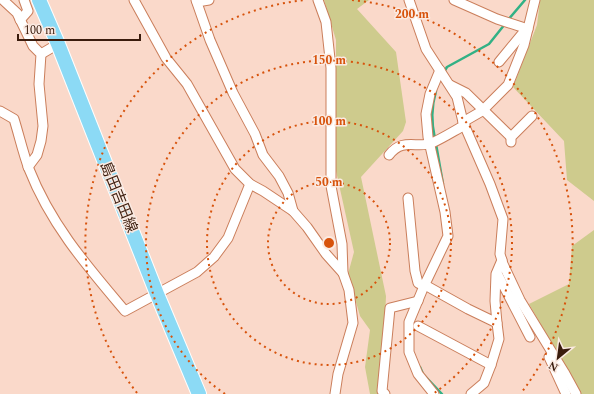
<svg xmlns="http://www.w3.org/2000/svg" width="594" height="394" font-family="Spectral,'Noto Sans JP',serif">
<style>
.green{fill:#cecb8d}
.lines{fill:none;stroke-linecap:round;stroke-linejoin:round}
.stream{stroke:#32b185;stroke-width:2.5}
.street-casing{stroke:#ca7e5b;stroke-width:11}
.primary-casing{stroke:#fff;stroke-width:16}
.street{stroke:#fff;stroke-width:9}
.primary{stroke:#8cdaf5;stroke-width:14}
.ring{fill:none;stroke:#d7530c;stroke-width:2;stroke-dasharray:2 4}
.labels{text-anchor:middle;stroke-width:3;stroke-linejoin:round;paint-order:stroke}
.street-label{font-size:15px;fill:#3a1c0d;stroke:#fbeae2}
.centre{fill:#d7530c;stroke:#fbeae2;stroke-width:2}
.ring-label{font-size:12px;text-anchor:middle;font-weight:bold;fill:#d7530c;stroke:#fbeae2;stroke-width:3;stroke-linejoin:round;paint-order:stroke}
</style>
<rect width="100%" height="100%" fill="#fad9ca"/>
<g class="green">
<polygon points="324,0 369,0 357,9 396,52 406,122 403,131 361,177 386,296 382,394 370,394 365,367 370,330 360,316 348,274 354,252 336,171 336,40"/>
<polygon points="540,0 594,0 594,201 567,180 564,141 513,87 537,25"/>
<polygon points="594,230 594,394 581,394 529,304 569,284 572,246"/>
</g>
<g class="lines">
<g class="stream">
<polyline points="508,20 525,0"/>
<polyline points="444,72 447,67 489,44 505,24"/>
<path d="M435 139C431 122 431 108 436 91"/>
<polyline points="436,144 443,184"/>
<polyline points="420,367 423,374 442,394"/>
</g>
<g class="street-casing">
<g id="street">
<polyline points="3,0 17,13 33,46 41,54 39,84 43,126 41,141 37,155 28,167"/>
<polyline points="134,0 166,58 187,84 235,169 250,184 263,191 293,211 307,227 326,254 343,273"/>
<polyline points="196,0 210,40 233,93 255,134 263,155 279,176 288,193 293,211"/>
<polyline points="318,0 326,22 331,68 331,186 342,244 343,273 349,290 353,323 338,374 335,394"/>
<polyline points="409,0 426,49 457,97 463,122 490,184 503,219 500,254 503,264 520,300 564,372 576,394"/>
<polyline points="454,0 497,19 528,29"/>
<polyline points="197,2 209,0"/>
<polyline points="20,20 28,11 24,0"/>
<polyline points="41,54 58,44"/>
<polyline points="499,62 527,28"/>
<polyline points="450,85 466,93 511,137"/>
<path d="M0 111 14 119C19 135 23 153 29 169 51 225 87 266 125 311L197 272 214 257 228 238 250 184"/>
<polyline points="463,122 482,111 508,85 524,45 535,0"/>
<polyline points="511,142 511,137 532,116"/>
<path d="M389 155C403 137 417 149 432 143 443 138 454 131 465 125"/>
<polyline points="408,198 415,271 418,283 424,286 448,236 445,212 428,137 426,114 430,94 440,70"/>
<polyline points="497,273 530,337"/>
<polyline points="425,285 468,309 497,323 495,301 496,274 502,260"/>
<polyline points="424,286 409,322 409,352 418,374 434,394"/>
<polyline points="418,326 491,365 499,339 497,323"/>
<polyline points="549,357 566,394"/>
<polyline points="385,394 382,391 390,308 418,301"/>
<polyline points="471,394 484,383 491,365"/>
</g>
</g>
<g class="primary-casing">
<polyline id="primary" points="39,0 58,44 157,294 199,394"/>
</g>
<use href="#street" class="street"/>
<use href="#primary" class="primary"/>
</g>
<g class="ring">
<circle cx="329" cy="243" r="61"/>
<circle cx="329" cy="243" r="122"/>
<path d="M225 394A183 183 0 1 1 433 394"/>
<path d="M137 393A244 244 0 0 1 306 0M352 0A244 244 0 0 1 521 393"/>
</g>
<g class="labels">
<g class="street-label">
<text transform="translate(119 197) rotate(68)" y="5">島田吉田線</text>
</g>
</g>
<circle cx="329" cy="243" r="6" class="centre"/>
<g class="ring-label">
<text x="412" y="18">200 m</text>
<text x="329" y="64">150 m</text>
<text x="329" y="125">100 m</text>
<text x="329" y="186">50 m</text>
</g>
<g transform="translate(558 358) rotate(209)" stroke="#fbeae2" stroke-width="3" paint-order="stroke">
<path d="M0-3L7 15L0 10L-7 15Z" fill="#3a1c0d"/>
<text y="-6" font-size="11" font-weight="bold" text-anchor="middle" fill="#3a1c0d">N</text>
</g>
<path d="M18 34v6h122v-6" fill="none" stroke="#3a1c0d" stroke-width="2"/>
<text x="24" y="34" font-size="12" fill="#3a1c0d" stroke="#fbeae2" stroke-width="3" paint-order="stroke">100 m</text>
</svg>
